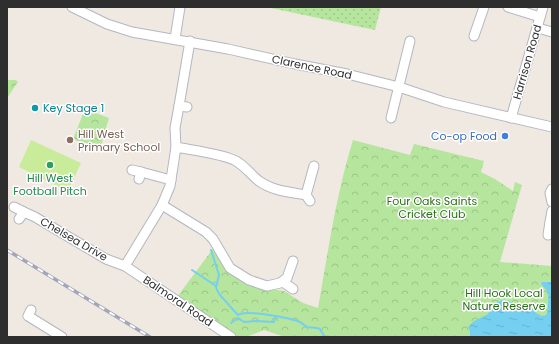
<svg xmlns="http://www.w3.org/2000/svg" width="559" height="344" font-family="Poppins,sans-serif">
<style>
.grass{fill:url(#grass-dots)}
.forest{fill:url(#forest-crowns)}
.pitch{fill:#c9ec9a}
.water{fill:url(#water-ripples)}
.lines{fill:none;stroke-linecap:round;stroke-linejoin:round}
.stream{stroke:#75cff0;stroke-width:2}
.minor-casing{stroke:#b4b7c1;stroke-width:11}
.minor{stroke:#fff;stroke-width:9}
.rail-casing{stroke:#a3a6b8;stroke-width:3.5}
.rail{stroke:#fff;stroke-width:2;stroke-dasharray:6;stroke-linecap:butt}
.culture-dot{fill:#0f9aa8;stroke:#fff;stroke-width:1.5}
.shop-dot{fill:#3f7fe0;stroke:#fff;stroke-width:1.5}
.education-dot{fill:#8d6e63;stroke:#fff;stroke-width:1.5}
.leisure-dot{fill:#2e9e5b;stroke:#fff;stroke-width:1.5}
.labels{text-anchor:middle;stroke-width:3;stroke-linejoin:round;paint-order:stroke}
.street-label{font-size:11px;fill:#2e2e2e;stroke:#fff}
.culture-label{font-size:11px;fill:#0d838f;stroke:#fff;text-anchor:start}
.education-label{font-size:11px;fill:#785e54;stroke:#fff;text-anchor:start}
.shop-label{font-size:11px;fill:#366cbe;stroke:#fff;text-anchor:end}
.leisure-label{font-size:11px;fill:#27864d;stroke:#fff}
.park-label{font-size:11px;fill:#2c6e1b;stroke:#fff}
</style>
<defs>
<pattern id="grass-dots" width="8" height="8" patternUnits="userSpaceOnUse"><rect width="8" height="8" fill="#b6e59e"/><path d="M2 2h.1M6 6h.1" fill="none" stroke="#9dc588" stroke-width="1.8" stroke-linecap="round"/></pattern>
<pattern id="forest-crowns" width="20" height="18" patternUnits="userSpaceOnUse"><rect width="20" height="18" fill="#b6e59e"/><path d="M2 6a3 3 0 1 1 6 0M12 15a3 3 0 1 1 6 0" fill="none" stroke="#9dc588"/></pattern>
<pattern id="water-ripples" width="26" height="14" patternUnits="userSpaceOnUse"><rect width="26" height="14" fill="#75cff0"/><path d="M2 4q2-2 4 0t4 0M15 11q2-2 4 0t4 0" fill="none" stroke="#66b2ce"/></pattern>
</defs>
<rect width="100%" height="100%" fill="#efe9e1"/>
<polygon class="grass" points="266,7 381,7 375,30"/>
<g class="forest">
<polygon points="7,80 16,80 18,82 7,98"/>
<polygon points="85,109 109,118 100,149 73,139"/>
<path d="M353 140 410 155 414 144 484 161 481 172 495 179 513 191 515 182 522 185 500 262 552 266V337H285L264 330 246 337H235L177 297 215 246 228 271 262 288 284 291 303 303 318 308C328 252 336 195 353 140Z"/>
</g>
<polygon class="pitch" points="31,140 81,163 68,191 19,167"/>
<path class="water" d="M542 282H552V337H470V331L468 327 474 321 488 314 493 304 497 302 503 300 509 301 520 307H531L536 313 542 316C545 315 546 316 547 313 548 310 549 295 548 292 546 289 543 287 541 284Z"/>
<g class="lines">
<g class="stream">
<path d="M211 250 219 275 216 287 217 290 220 295 236 313 238 315C245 309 290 318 300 322 302 323 305 326 307 327 311 328 316 327 320 329L324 336 331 337"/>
<polyline points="192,270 216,286"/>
<polyline points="231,323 238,318 244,322 257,321 272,322 274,322 276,317"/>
</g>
<g class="minor-casing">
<g id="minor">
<polyline points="72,7 107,24 132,32 228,49 295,64 347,74 399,87 444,102 552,127"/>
<polyline points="508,7 540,17"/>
<polyline points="538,28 552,32"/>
<polyline points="474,36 484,7"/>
<polyline points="175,39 180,7"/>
<polyline points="187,107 179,106 190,41"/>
<polyline points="391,118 410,41"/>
<polyline points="511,118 543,7"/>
<path d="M176 147C191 150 224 154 236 161 245 166 251 175 259 181 273 191 289 192 306 195"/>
<polyline points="132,170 141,172 139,179"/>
<polyline points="141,172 171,180"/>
<polyline points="552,189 550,193 552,202"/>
<polyline points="310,201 306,195 314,166"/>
<polyline points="162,205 206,232 213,239 230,268 249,280 267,286 280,283 287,278 293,261"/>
<polyline points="14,207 24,212 19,219"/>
<polyline points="552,211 550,222 552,223"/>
<polyline points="24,212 35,217 106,259 125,266 231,337"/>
<polyline points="548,235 550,222"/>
<polyline points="125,266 162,205 170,186 176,147 175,128 179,106"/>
<polyline points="283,282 293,289"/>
<polyline points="31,310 28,316 62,337"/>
</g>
</g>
<use href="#minor" class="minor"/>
<g class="rail-casing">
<polyline id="rail" points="7,250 150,337"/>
</g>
<use href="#rail" class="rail"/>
</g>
<circle class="culture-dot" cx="35" cy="108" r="4"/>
<circle class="shop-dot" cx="505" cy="136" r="4"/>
<circle class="education-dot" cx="70" cy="140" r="4"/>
<circle class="leisure-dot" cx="50" cy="165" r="4"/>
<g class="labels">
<g class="street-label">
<text transform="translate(527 62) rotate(-74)" y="4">Harrison Road</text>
<text transform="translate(312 67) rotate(12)" y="4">Clarence Road</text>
<text transform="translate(74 239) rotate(30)" y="4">Chelsea Drive</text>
<text transform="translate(178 301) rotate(34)" y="4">Balmoral Road</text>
</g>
<g class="culture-label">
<text x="43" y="112">Key Stage 1</text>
</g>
<g class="education-label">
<text x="78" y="138">Hill West<tspan x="78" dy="13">Primary School</tspan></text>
</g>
<g class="shop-label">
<text x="497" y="140">Co-op Food</text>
</g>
<g class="leisure-label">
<text x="50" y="182">Hill West<tspan x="50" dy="13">Football Pitch</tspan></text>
</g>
<g class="park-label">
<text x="432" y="205">Four Oaks Saints<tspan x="432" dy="13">Cricket Club</tspan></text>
<text x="504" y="297">Hill Hook Local<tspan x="504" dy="13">Nature Reserve</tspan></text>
</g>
</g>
<rect width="559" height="344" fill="none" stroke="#2e2e2e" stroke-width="16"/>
</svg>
